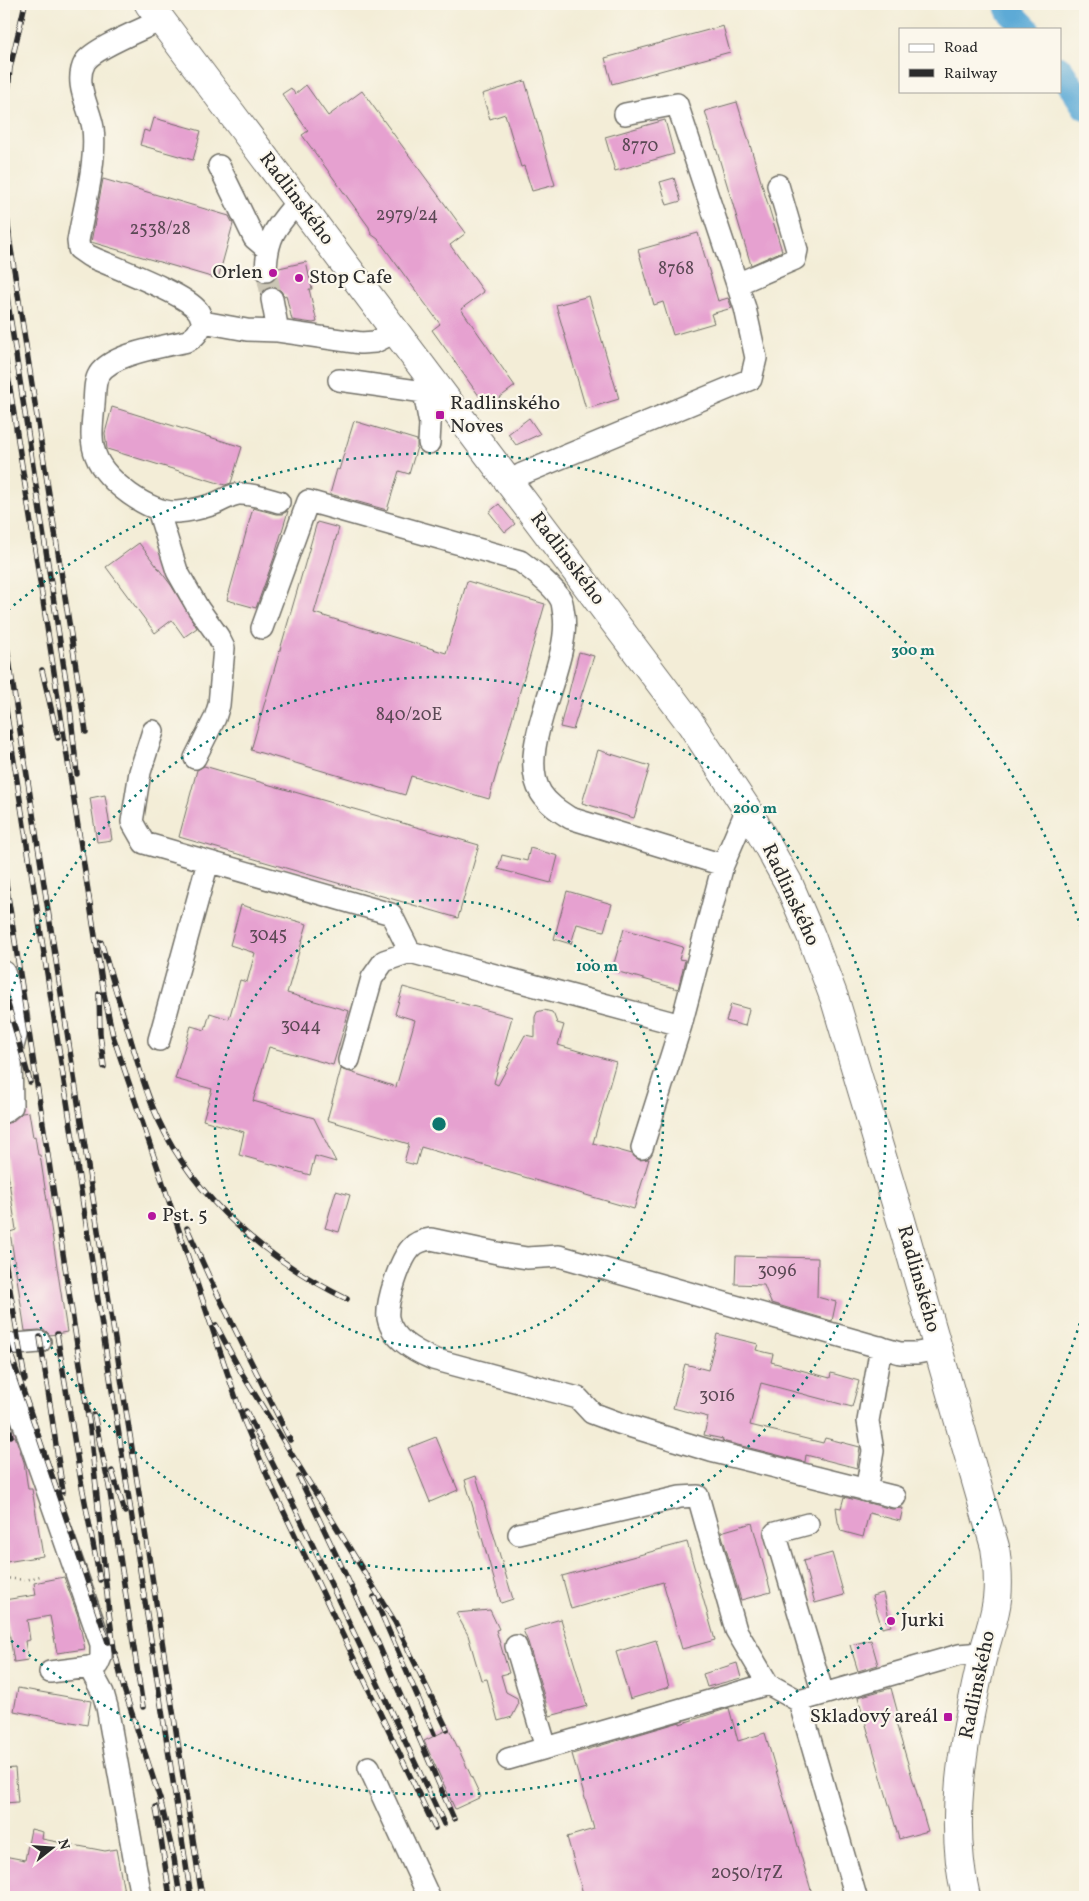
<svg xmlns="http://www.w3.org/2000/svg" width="1089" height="1901" font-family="Vollkorn,serif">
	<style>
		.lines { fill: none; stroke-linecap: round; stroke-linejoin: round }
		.river { stroke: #5daad6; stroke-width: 26 }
		.building { fill: #e6a1d0 }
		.minor-tunnel { stroke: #cbc6b5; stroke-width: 21; stroke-dasharray: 21 11; stroke-linecap: butt }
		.minor-casing { stroke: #716f67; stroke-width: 24 }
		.major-casing { stroke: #716f67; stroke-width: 30 }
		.path { stroke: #716f67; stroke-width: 2.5; stroke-dasharray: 1 4; stroke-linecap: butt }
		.minor { stroke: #fff; stroke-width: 21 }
		.major { stroke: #fff; stroke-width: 28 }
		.rail-casing { stroke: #2b2b2b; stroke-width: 5.5 }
		.rail { stroke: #fbf7ec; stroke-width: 4; stroke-dasharray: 11; stroke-linecap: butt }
		.ring { fill: none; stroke: #0f766e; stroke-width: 2.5; stroke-dasharray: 2.5 5 }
		.poi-dot { fill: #b5179e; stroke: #fbf7ec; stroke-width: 2 }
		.labels { text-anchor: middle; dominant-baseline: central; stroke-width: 4.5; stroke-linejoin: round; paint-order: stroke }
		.number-label { font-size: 18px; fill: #5a4854 }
		.street-label { font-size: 20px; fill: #2b2b2b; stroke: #fbf7ec }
		.poi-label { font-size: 20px; fill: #2b2b2b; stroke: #fbf7ec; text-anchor: start }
		.centre { fill: #0f766e; stroke: #fbf7ec; stroke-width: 2.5 }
		.ring-label { font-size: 15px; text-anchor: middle; font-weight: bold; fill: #0f766e; stroke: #fbf7ec; stroke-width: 4.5; stroke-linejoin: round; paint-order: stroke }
	</style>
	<rect width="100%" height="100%" fill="#fbf7ec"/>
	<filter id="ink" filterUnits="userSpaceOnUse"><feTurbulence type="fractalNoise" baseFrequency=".02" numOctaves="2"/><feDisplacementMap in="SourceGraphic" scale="10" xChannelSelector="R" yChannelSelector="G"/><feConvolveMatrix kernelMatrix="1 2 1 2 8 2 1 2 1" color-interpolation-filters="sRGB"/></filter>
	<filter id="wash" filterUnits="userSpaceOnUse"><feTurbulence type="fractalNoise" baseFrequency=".0096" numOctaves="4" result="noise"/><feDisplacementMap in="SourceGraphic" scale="20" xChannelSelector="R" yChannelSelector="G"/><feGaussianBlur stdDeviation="1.12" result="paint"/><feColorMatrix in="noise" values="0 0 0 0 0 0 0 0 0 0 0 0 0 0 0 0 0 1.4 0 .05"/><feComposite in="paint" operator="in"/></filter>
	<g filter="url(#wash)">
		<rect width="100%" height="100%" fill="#f3edd7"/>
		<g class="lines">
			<!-- river -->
			<path class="river" d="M1006,4L1009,11L1027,29
				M1060,69L1085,107"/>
		</g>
		<g id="blocks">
			<!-- building -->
			<path class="building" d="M723,26L730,52L612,84L605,58Z
				M525,81L555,185L532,191L524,166L521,167L505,114L490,119L482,94Z
				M306,85L328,116L362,91L466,233L450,245L484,292L461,309L515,386L487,407L432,330L440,324L378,239L371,234L369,227L302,135L308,131L282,94L291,88L295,94Z
				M737,102L782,251L751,265L705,111Z
				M154,118L201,131L193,160L140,145L144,130L150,132Z
				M665,120L674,154L615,171L605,137Z
				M674,178L681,201L667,205L660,182Z
				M103,179L229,216L233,224L218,279L91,242Z
				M698,233L718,301L728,298L732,308L711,314L714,323L673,335L663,302L654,305L638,250Z
				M306,262L312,289H309L317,322L313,323L292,320L286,295L284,296L281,291L276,287H269L264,290L262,282H272L277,277L279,268Z
				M589,296L619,399L586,409L556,305Z
				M112,407L242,447L231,483L225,485L107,449L105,433Z
				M529,418L540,434L516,445L508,434Z
				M354,421L417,440V447L409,474L399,471L387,510L330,494L337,469L339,470Z
				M499,504L515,524L505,532L489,512Z
				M253,508L276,514H282L288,511L274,558L256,608L227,600Z
				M317,522L339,528L314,613L446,653L467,581L545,604L489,799L411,776L405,795L251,750Z
				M139,543L171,585L197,628L184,637L172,620L155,633L106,567Z
				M579,652L594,656L580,699L582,701L573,730L560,727Z
				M598,750L650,766L634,818L582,803Z
				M204,766L479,845L458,918L179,837L197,770Z
				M105,795L112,840L97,842L90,798Z
				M530,848L558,856L551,883L498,869L502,855L527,861Z
				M567,891L612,904L604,931L577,924L571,944L554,939Z
				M241,905L307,924L287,993L349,1011L333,1065L269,1047L253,1101L314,1118L336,1162L315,1156L310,1175L239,1155L244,1132L203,1120L212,1089L175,1079L191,1026L205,1030L210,1013L229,1019L240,980L247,982L255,953L230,945Z
				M624,929L683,947L679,959L685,960L678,989L612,970Z
				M403,987L512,1017L494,1083L498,1085L525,1035L535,1037V1017L537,1012L544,1010L552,1012L554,1015L557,1023L564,1025L558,1045L616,1062L593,1143L632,1154L639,1160L649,1159L634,1209L421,1147L416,1165L404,1162L409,1144L327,1120L341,1069L396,1087L415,1020L395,1014Z
				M731,1004L749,1009L745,1026L726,1021Z
				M29,1112L33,1137L35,1136L38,1155H40L67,1332L50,1335L46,1331L39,1330L25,1331L10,1232L16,1230L4,1146V1124L12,1122L22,1113Z
				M336,1191L350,1195L339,1232L325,1228Z
				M736,1256L818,1258L817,1297L836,1302L832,1321L771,1303L764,1285L735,1284Z
				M717,1334L758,1344L756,1350L773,1354L771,1362L830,1378L831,1373L859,1381L852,1407L761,1383L750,1425L823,1443L825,1438L860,1447L857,1468L806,1455L805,1462L722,1441L723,1439L704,1435L708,1417L673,1408L685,1364L708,1370Z
				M15,1436L24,1462L28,1489H32L43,1556L6,1562L4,1544V1438Z
				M436,1437L458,1490L430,1502L408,1448Z
				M476,1476L513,1599L501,1603L465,1480Z
				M844,1497L892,1509L903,1508L900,1521L869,1513L863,1537L841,1531L838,1522L836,1507L841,1508Z
				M752,1523L771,1592L741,1600L721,1532Z
				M687,1542L715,1640L682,1649L663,1582L571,1609L562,1576Z
				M832,1553L844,1595L815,1603L803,1561Z
				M64,1577L78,1616L85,1649L57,1653L50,1616L27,1620L30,1640L25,1641L28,1660L14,1662L4,1600L36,1595L34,1583Z
				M883,1593L891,1626L882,1628L872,1596Z
				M490,1610L499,1629L496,1630L509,1673L501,1675L506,1692L517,1698L518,1705L512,1717L498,1721L487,1679L481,1680L468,1635L456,1613Z
				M561,1619L587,1706L550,1716L528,1642L523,1630Z
				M656,1640L669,1687L630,1699L616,1652Z
				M871,1640L878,1665L858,1671L850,1645Z
				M737,1663L741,1678L707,1687L703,1674Z
				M18,1688L91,1701L87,1725L14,1711Z
				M891,1688L898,1714L894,1716L928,1831L899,1839L858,1697Z
				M729,1708L738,1741L765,1733L813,1897H584L567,1837L594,1829L572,1754L680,1722V1724Z
				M449,1729L481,1797L455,1809L424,1741Z
				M15,1768L18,1802L4,1803V1769Z
				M31,1829L43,1832L42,1839L105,1851L116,1849L125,1897H4V1856L25,1860Z"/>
		</g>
	</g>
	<g filter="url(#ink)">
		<use href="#blocks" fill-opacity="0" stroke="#716f67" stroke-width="1"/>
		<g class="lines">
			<!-- minor-tunnel -->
			<path class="minor-tunnel" d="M266,271L272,299"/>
			<defs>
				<path id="minor" d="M161,20C144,29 94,48 85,62C73,83 90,108 93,128C97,162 84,207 78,241L79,249L89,256C111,266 187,294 198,311C200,313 201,318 203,322L247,330L278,331L361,343L375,342L395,332
					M219,166L254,238L267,249
					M266,271C267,236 276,227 298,201
					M737,284L795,259L797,250L778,185
					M272,299L278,331
					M203,322C199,331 196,337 187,341C163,347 113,353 99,374C94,382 95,394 94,404C93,420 89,440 96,456C105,481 150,514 177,512C190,511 202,508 214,504C222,501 230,495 238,494C252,493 267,499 279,502
					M339,380L424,392L435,385
					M424,392L430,424L429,443
					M509,482L522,474L751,379L756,358L745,308L677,104L625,114
					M158,510L177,571L198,608L218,636L224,648L219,705L215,718L195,758
					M262,628L308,501L520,561C532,570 555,587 561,600C563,604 563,611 564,615C571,666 514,749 541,793C548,804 559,811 570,818L723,865L747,809
					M153,731L140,772L132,822L144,843L391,914L410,952L681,1025L723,865
					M4,972L18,1015L19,1024L11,1054L12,1106L4,1112
					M159,1040L208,862
					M349,1060L372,978L384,961L410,952
					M642,1148L681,1025
					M4,1345L40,1342
					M4,1367L101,1644V1657L98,1664L89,1667L50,1672
					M866,1491L873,1451L868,1421L881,1347
					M895,1497L711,1451L619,1423L592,1413L578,1398L433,1359C415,1351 392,1339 388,1318C386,1302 400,1260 411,1248C416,1242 423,1240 431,1239L502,1254L527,1258L559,1256L900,1353H917L939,1349
					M808,1524L775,1533L823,1694
					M519,1534L680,1497L698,1496L736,1630L768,1684L799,1701
					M516,1646L546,1748
					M89,1667L103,1693L107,1707L141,1897
					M508,1759L768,1684
					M369,1767L429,1897
					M856,1897L799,1701L959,1655L983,1653"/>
				<path id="major" d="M149,4L691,724L747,809L788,882L811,936L835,1000L901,1220L995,1547C998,1568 1000,1590 995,1611C991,1630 984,1648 980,1667C963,1743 948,1820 966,1897"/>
			</defs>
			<!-- minor casing -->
			<use href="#minor" class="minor-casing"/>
			<!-- major casing -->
			<use href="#major" class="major-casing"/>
			<!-- path -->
			<path class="path" d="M4,1578L26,1580L40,1576"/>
			<!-- minor -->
			<use href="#minor" class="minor"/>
			<!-- major -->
			<use href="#major" class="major"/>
			<defs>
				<path id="rail" d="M4,139L10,68L25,4
					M4,191L10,243L86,732
					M4,277L70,707L77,774
					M4,350L104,994L113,1036L243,1419L272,1487L435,1828
					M4,628L202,1897
					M42,670L58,738
					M4,697L191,1897
					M4,870L90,1429L109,1613L114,1649L124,1689L160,1799L174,1858L180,1897
					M101,942C111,975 121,1008 131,1040C139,1067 146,1094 158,1119C196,1201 268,1260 347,1299
					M4,990L30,1082
					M99,994L100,1033L104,1067
					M187,1228L211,1281L290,1440
					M4,1254L25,1380
					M216,1325L241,1372L395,1622L447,1729
					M4,1334L108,1642
					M57,1334L81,1481L100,1580
					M40,1337L63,1492
					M4,1397L11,1436
					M246,1411L296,1510L444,1824
					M94,1415L109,1486L143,1707
					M112,1471L125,1512
					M299,1477L378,1643L454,1819
					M374,1597L434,1734
					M156,1807L170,1897"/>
			</defs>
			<!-- rail casing -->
			<use href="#rail" class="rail-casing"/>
			<!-- rail -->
			<use href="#rail" class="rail"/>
		</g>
	</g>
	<!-- distance rings -->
	<g class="ring">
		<circle cx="439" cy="1124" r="224"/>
		<path d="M4 1020A447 447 0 1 1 4 1228"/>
		<path d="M1084 1309A671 671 0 0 1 8 1638M8 610A671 671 0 0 1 1084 939"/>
	</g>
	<!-- markers -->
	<g class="poi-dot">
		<circle cx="273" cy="273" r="5"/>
		<circle cx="299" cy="278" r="5"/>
		<rect x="435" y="410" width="10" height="10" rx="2.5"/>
		<circle cx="152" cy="1216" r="5"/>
		<circle cx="891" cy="1621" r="5"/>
		<rect x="943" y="1712" width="10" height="10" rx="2.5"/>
	</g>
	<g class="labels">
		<!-- number labels -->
		<g class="number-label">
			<text x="640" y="146">8770</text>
			<text x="407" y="215">2979/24</text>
			<text x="160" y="229">2538/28</text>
			<text x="676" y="269">8768</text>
			<text x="409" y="715">840/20E</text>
			<text x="268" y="935">3045</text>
			<text x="301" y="1026">3044</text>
			<text x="777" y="1271">3096</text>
			<text x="717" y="1396">3016</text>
			<text x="747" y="1873">2050/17Z</text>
		</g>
		<!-- street labels -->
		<g class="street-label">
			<text transform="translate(296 199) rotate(53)">Radlinského</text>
			<text transform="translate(567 559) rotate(53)">Radlinského</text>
			<text transform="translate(790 895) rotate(65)">Radlinského</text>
			<text transform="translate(918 1279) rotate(74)">Radlinského</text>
			<text transform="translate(978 1685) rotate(-78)">Radlinského</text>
		</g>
		<!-- poi labels -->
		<g class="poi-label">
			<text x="263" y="273" text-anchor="end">Orlen</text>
			<text x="309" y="278">Stop Cafe</text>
			<text x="450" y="404">Radlinského<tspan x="450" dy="23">Noves</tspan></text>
			<text x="162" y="1216">Pst. 5</text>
			<text x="901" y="1621">Jurki</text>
			<text x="938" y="1717" text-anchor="end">Skladový areál</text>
		</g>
	</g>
	<circle cx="439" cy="1124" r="8" class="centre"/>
	<g class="ring-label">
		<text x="913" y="655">300 m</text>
		<text x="755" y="813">200 m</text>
		<text x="597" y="971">100 m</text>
	</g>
	<!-- margin -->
	<rect width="1089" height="1901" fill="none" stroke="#fbf7ec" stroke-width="20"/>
	<!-- legend -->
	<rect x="899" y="28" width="162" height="65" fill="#fbf7ec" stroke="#a8a59f"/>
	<rect x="909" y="44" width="25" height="8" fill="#ffffff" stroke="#a8a59f"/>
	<text x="944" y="52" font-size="15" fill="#2b2b2b">Road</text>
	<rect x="909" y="69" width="25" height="8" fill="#2b2b2b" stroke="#a8a59f"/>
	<text x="944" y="78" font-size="15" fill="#2b2b2b">Railway</text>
	<!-- north arrow -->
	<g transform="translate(52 1848) rotate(73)" stroke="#fbf7ec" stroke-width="4" paint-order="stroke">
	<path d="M0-4L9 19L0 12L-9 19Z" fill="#2b2b2b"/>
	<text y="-8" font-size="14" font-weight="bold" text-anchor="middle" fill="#2b2b2b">N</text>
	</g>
</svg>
